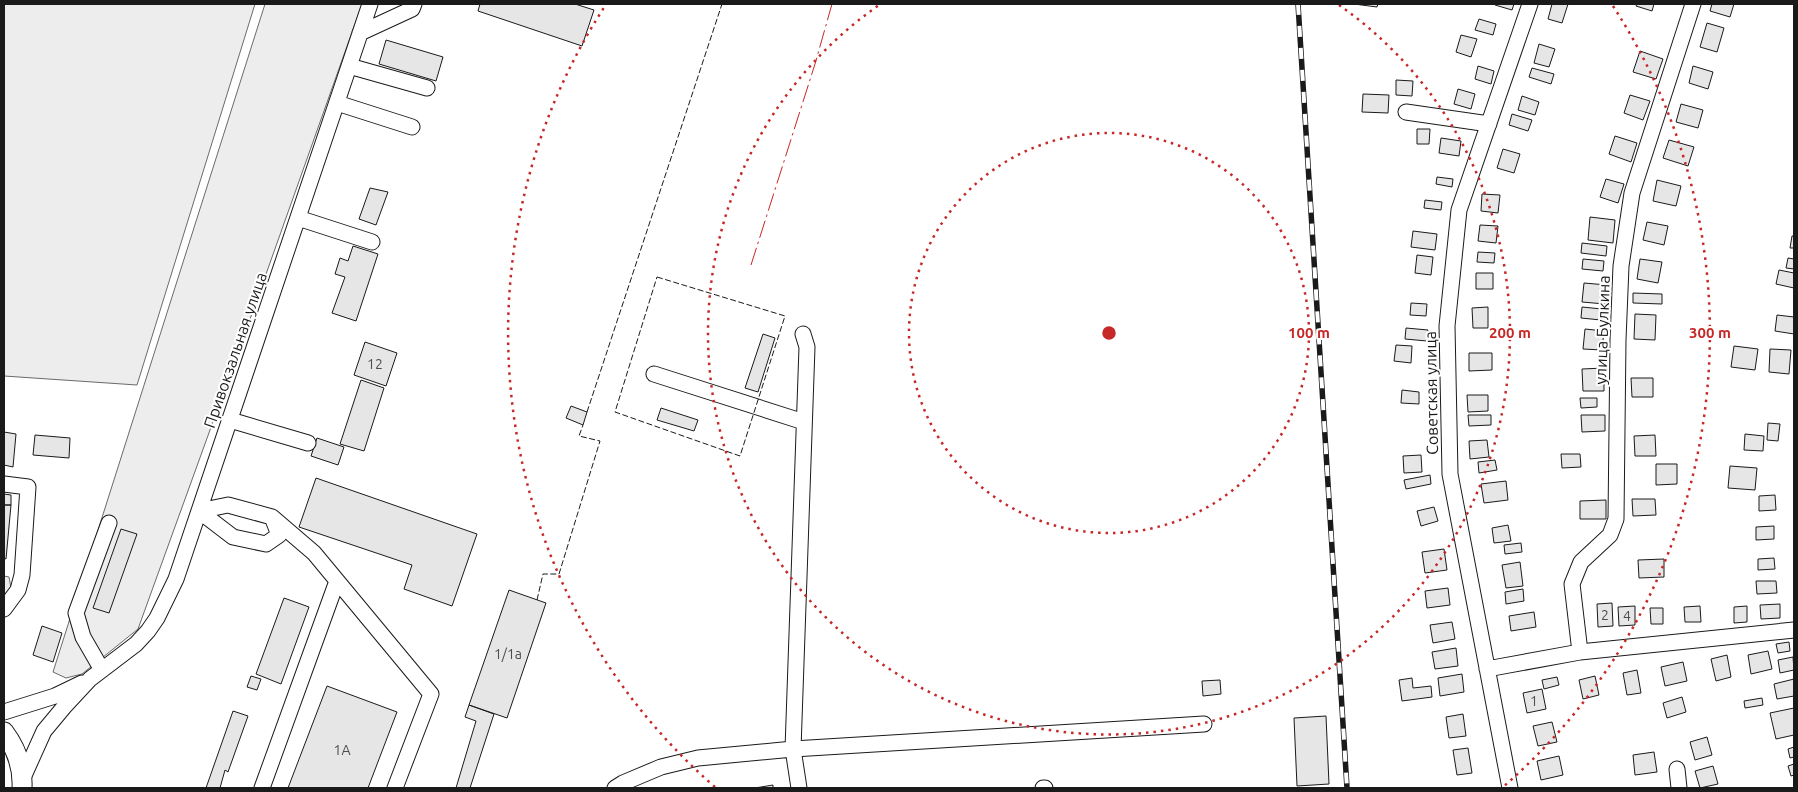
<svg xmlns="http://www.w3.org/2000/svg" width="1798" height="792" font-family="Ubuntu,sans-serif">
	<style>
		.built { fill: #ededed; stroke: #6a6a6a }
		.building { fill: #e6e6e6; stroke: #1a1a1a }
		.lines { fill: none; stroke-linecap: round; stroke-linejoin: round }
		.minor-casing { stroke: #1a1a1a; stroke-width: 17 }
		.major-casing { stroke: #1a1a1a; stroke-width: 21 }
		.minor { stroke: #fff; stroke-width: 15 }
		.major { stroke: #fff; stroke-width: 19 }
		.rail-casing { stroke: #1a1a1a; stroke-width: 5.5 }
		.rail { stroke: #fff; stroke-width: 4; stroke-dasharray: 11; stroke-linecap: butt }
		.fence { stroke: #1a1a1a; stroke-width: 1; stroke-dasharray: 6 2.5; stroke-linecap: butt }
		.power { stroke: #c62828; stroke-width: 1; stroke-dasharray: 18 4 2.5 4; stroke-linecap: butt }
		.ring { fill: none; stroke: #c62828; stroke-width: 2.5; stroke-dasharray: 2.5 5 }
		.labels { text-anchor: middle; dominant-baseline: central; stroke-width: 4; stroke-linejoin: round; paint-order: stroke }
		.number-label { font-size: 14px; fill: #4d4d4d }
		.street-label { font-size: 16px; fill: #1a1a1a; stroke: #fff }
		.centre { fill: #c62828; stroke: #fff; stroke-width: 2.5 }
		.ring-label { font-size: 15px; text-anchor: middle; font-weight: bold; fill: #c62828; stroke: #fff; stroke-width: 4; stroke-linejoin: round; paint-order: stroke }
	</style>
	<rect width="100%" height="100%" fill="#fff"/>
	<!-- built -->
	<path class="built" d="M4,4H255L137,385L4,376Z
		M265,4H362L244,336L138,629L82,674L66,678L53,672Z
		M4,576L9,577L11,588L4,600Z"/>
	<!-- building -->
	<path class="building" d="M480,4H575L594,10L582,46L478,11Z
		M1354,4H1378L1377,7Z
		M1495,4H1514L1512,10L1495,5Z
		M1552,4H1568L1562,23L1548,19Z
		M1637,4H1654L1652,11L1636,6Z
		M1712,4H1734L1730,17L1710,11Z
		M1479,19L1496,24L1493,35L1475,30Z
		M1707,23L1724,28L1717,52L1700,47Z
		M1461,35L1477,39L1471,57L1456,52Z
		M386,40L443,57L436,81L379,64Z
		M1539,44L1555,49L1549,67L1534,63Z
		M1640,51L1663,59L1656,79L1633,72Z
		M1478,66L1494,71L1491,84L1475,79Z
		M1693,66L1713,72L1708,89L1689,83Z
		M1532,68L1554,74L1551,84L1529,77Z
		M1396,80L1413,81L1412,96L1396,95Z
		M1458,89L1475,94L1471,109L1454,104Z
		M1363,94L1389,95L1388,113L1362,112Z
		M1630,95L1650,101L1643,120L1624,113Z
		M1522,96L1539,102L1535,115L1518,110Z
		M1681,104L1703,110L1698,128L1676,122Z
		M1512,114L1532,120L1528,131L1509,125Z
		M1417,129H1430L1429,144H1417Z
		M1615,136L1637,143L1631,162L1609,154Z
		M1441,138L1461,141L1459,156L1439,153Z
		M1669,140L1694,147L1688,166L1663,158Z
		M1503,149L1520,154L1514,173L1497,168Z
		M1437,177L1453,179L1452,187L1436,184Z
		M1606,179L1624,184L1618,203L1600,197Z
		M1657,180L1681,186L1676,206L1653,201Z
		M370,188L388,192L376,225L359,219Z
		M1482,194L1500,195L1498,213L1481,211Z
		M1425,200L1442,202L1441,210L1424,208Z
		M1590,217L1615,220L1613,243L1588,240Z
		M1647,222L1668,226L1664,245L1643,240Z
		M1480,225L1498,226L1496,243L1478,241Z
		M1413,231L1437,234L1435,250L1411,247Z
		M1792,236H1794V248H1790Z
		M1582,243L1607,246L1606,256L1581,253Z
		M353,246L378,254L356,321L332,313L345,277L335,274L340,258L348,261Z
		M1478,252L1495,253L1494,263L1477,262Z
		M1417,255L1433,257L1431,275L1415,273Z
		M1788,258L1794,259V269L1786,268Z
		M1583,259L1604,261L1603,271L1582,269Z
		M1640,259L1662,262L1658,283L1637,279Z
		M1779,270L1794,273V288L1776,284Z
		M1476,273H1493V289H1476Z
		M1584,283L1607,285L1605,304L1582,302Z
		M1633,293L1662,294V304L1633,303Z
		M1411,303L1427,304L1426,316L1410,315Z
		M1488,307V328H1473L1472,308Z
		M1582,307L1602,309L1601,320L1581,318Z
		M1635,314L1656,315L1655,340L1634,339Z
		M1777,315L1794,317V334L1775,331Z
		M1406,328L1428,330L1427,341L1405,339Z
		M1585,329L1604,331L1602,350L1583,349Z
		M763,334L775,338L758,392L745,388Z
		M365,342L397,353L386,386L354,375Z
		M1396,345L1412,346L1411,363L1394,361Z
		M1734,346L1758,349L1755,370L1731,367Z
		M1770,349L1791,350L1789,374L1769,372Z
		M1469,353H1492V370L1469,371Z
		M1604,368V391H1583L1582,369Z
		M1631,378H1653V397H1632Z
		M361,380L384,388L364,451L340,444Z
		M1402,390L1419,392V404L1401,403Z
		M1467,395H1488V411L1468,412Z
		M1580,398H1597V407L1581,408Z
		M571,406L587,412L583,425L566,418Z
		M661,408L698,420L694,431L657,420Z
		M1468,415H1491V425L1469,426Z
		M1581,415H1605V431L1582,432Z
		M1768,423L1780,424L1778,441L1767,440Z
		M4,432L16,434L13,467L4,465Z
		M1745,434L1764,436L1763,451L1744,450Z
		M35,435L70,438L69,458L33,455Z
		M1655,435L1656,456H1635L1634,436Z
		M317,438L344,447L338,465L311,456Z
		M1487,440L1489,457L1470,459L1469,441Z
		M1561,454H1580L1581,467L1562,468Z
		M1421,455L1422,472L1404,473L1403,456Z
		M1495,460L1497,470L1479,473L1478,462Z
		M1656,464H1677V484L1656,485Z
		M1730,466L1757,468L1755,490L1728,488Z
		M1430,475L1431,484L1406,489L1404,480Z
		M316,478L477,534L452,606L404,589L412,565L299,527Z
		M1506,481L1508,500L1484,503L1481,484Z
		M4,494L11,495V505H4Z
		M1775,495L1776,510L1759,511V496Z
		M1632,499H1655L1656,515L1633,516Z
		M1606,500V519H1580V501Z
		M4,505H11L6,559L4,558Z
		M1434,507L1438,521L1421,526L1417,511Z
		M1508,525L1511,541L1494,543L1492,528Z
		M1774,526V539L1756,540V527Z
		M121,529L137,534L109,613L93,608Z
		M1521,543L1522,552L1505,554L1504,545Z
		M1444,549L1447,570L1425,573L1422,552Z
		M1774,558L1775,569L1758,570V559Z
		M1664,559V577L1639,578L1638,560Z
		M1520,562L1523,586L1506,588L1502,565Z
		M1756,581H1776L1777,593L1757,594Z
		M1448,588L1450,605L1427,608L1425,591Z
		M1523,589L1524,601L1506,604L1505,592Z
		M509,590L546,603L507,718L469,705Z
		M284,598L309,607L281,684L256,674Z
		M1612,603L1613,626L1598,627L1597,604Z
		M1780,604V618L1761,619L1760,605Z
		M1635,606V625L1619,626L1618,607Z
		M1700,606L1701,622H1685L1684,607Z
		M1747,606V622L1734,623V607Z
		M1650,608H1663V624H1651Z
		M1534,612L1536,627L1511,631L1509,616Z
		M1452,622L1455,639L1433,643L1430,625Z
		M42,626L62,633L53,662L33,655Z
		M1789,642L1790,651L1778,653L1776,644Z
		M1456,648L1458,666L1435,669L1432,652Z
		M1768,651L1772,669L1751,674L1748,655Z
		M1727,655L1731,677L1716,681L1711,659Z
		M1793,657L1794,670L1780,673L1778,660Z
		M1683,662L1687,681L1665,686L1661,667Z
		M1637,670L1641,693L1627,695L1623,673Z
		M1462,674L1464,692L1440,696L1438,678Z
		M251,676L261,679L257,690L247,687Z
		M1595,676L1599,695L1583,699L1579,680Z
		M1557,677L1559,685L1544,689L1542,680Z
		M1412,678L1413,688L1431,686L1432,697L1402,701L1399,680Z
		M1794,679V696L1777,699L1774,684Z
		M1220,680L1221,694L1203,696L1202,681Z
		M327,686L397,712L368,788H288Z
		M1542,689L1546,709L1527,713L1523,693Z
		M1682,697L1686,712L1667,718L1663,703Z
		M1762,698L1763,705L1745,708L1744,701Z
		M469,705L494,714L470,788H456L476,721L465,717Z
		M1794,708V735L1776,739L1770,713Z
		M233,711L248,716L228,772L225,770L220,788H206Z
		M1463,714L1466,736L1449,738L1446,717Z
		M1326,716L1329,784L1297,786L1294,718Z
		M1552,722L1557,742L1538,746L1533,726Z
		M1707,737L1712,755L1695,760L1690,742Z
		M1794,747V757L1790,758L1788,749Z
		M1468,748L1472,773L1457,775L1453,750Z
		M1654,752L1657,772L1635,775L1633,755Z
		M1559,756L1563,775L1541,780L1537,761Z
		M1794,764V775L1791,776L1788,766Z
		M1713,766L1718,784L1700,788L1695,771Z
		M773,785V788H755Z"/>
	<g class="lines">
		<defs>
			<path id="minor" d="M360,33L412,9L414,4
				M349,66L427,88
				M337,103L412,127
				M1406,112L1489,124
				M298,218L372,242
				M654,374L804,422
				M230,420L308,443
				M4,484L28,487L22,575L18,590L4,609
				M272,517L279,535L266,544L233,537L199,511L228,505L272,517L314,553L431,694L395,788
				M1580,652L1572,584L1581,562L1610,535L1616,519L1618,340L1621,266L1632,193L1693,4
				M1487,669L1580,652L1794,630
				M102,670L83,637L76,613L109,523
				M4,712L55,696L82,683
				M1677,769L1679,788
				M22,780L44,731L64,707L90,679L136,644L148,631L157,618L176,579L370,4
				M262,788L337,581
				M615,788L623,783L661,767L698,758L793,749L1204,724
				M799,788L793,749L807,347L803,334
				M1043,788H1045
				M1510,788L1450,474L1447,326L1459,210L1530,4"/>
			<path id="major" d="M4,732C16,748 23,768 22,788"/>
		</defs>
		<!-- minor casing -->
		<use href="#minor" class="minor-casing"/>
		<!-- major casing -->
		<use href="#major" class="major-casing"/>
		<!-- minor -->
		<use href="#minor" class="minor"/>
		<!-- major -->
		<use href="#major" class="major"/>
		<defs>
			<path id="rail" d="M1298,4L1347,788"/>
		</defs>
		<!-- rail casing -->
		<use href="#rail" class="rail-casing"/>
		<!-- rail -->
		<use href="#rail" class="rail"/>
		<!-- fence -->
		<path class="fence" d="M657,277L785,316L740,456L615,412Z
			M587,412L722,4
			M537,600L543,574H559L600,441L579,436L583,425"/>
		<!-- power -->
		<path class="power" d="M751,265L815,64L832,4"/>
	</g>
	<!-- distance rings -->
	<g class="ring">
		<circle cx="1109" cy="333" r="200"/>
		<path d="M1339 5A401 401 0 1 1 879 5"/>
		<path d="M715 787A601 601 0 0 1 605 6M1613 6A601 601 0 0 1 1503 787"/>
	</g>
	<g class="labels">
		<!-- number labels -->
		<g class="number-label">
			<text x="375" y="364">12</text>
			<text x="1605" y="615">2</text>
			<text x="1627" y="616">4</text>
			<text x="508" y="654">1/1а</text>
			<text x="1534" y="701">1</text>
			<text x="342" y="750">1А</text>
		</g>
		<!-- street labels -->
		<g class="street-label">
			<text transform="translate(1602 330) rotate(-88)">улица Булкина</text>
			<text transform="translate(235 350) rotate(-71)">Привокзальная улица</text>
			<text transform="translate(1431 393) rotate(-91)">Советская улица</text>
		</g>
	</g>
	<circle cx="1109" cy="333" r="8" class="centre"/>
	<g class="ring-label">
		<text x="1309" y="338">100 m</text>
		<text x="1510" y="338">200 m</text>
		<text x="1710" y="338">300 m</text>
	</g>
	<!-- border -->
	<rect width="1798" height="792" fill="none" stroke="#1a1a1a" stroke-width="10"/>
</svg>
